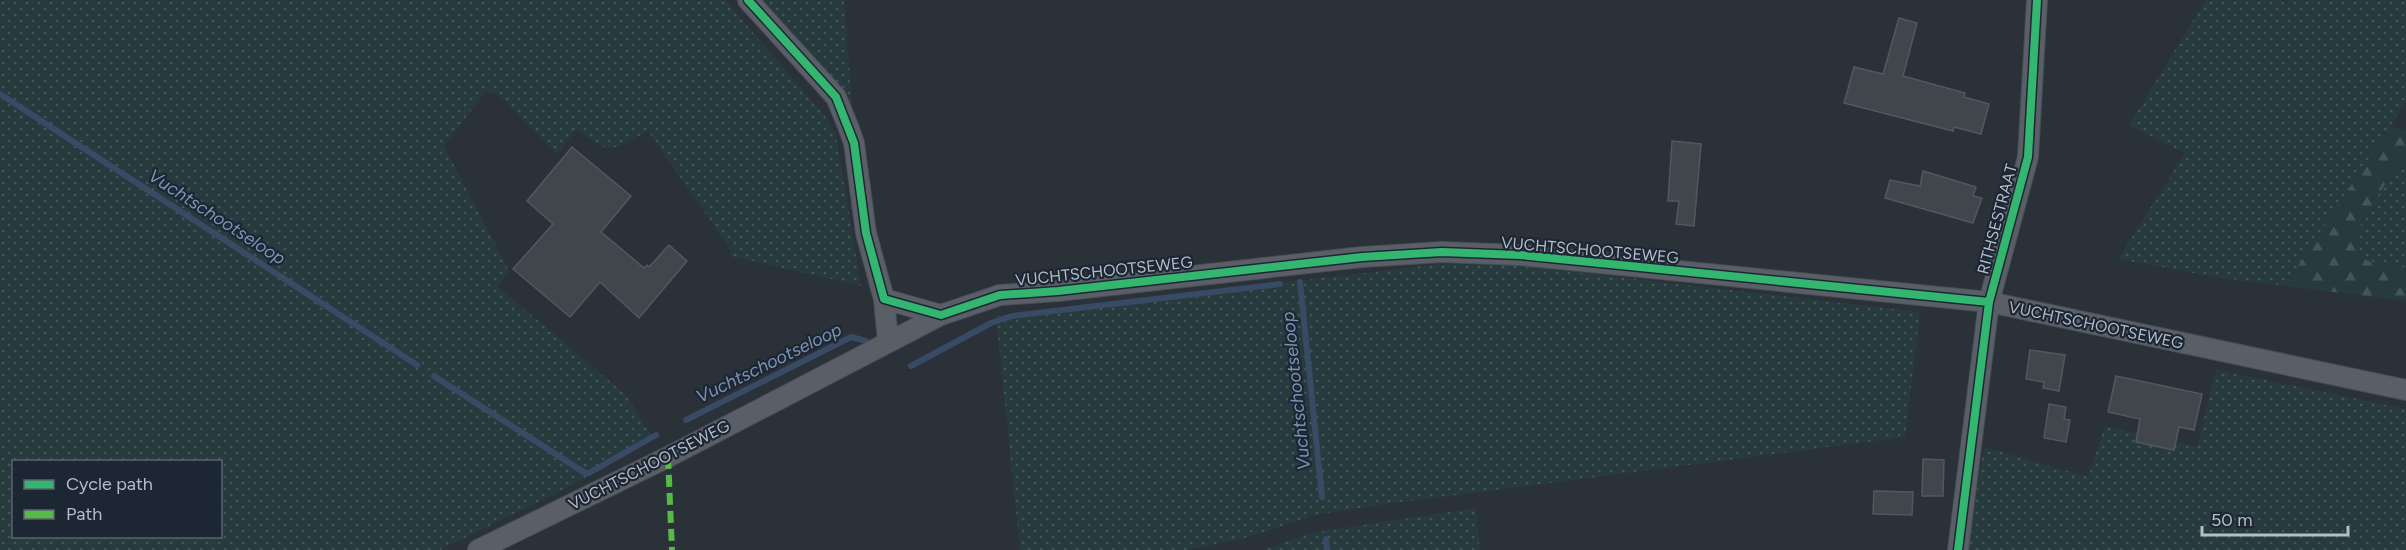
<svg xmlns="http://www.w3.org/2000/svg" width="2406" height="550" font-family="Figtree,sans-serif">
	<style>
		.grass { fill: url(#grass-dots); fill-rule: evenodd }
		.forest { fill: url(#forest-firs) }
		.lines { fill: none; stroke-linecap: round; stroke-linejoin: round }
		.stream { stroke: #384a64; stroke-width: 6 }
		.building { fill: #41464d; stroke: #525861; stroke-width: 1.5 }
		.minor-casing { stroke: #484d54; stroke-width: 22 }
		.minor { stroke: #5a5f67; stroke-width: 20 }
		.quiet { stroke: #58b947; stroke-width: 6; stroke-dasharray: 12 6; stroke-linecap: butt }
		.cycleway-casing { stroke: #1d2734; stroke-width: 11 }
		.cycleway { stroke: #33b770; stroke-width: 8 }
		.labels { text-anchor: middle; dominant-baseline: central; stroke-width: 4.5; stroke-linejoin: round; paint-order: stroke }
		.street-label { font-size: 16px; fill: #b4bdca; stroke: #1d2734 }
		.water-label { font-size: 18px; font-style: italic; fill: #7b93b2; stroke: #1d2734 }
	</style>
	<defs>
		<pattern id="grass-dots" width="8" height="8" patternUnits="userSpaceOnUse" patternTransform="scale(1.5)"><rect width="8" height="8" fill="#273b3f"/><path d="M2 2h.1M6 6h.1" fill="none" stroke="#445559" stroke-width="1.8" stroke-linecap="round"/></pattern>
		<pattern id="forest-firs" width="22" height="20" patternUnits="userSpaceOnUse" patternTransform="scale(1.5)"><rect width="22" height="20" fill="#273b3f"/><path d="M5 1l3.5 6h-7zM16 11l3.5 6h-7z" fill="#445559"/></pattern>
	</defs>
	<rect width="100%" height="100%" fill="#2a3139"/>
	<!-- grass -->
	<path class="grass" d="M0,0H725L828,120L836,136L861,286L730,256L731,250L648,131C634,137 614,155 600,145C591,139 585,133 576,130L557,154L500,96L486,91L444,146L509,271L498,287L625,394L653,438L569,487L440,550H0ZM14,462H220V536H14Z
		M753,0H844L852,105Z
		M2206,0H2280L2286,4L2289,0H2406V102L2285,286L2215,277L2118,259L2185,153L2129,125Z
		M2406,163V268L2368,261L2356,251L2357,231L2395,166Z
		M1441,264L1514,265L1920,312L1905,437L1379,505L1320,514L1241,539L1186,550H1020L996,316Z
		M2216,370L2406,409V550H1966L1984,447L2088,477L2105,426L2197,447Z
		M1476,508L1480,550H1264L1310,533Z"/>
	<!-- forest -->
	<path class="forest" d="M2390,126L2406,130V163L2395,167L2357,231L2356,250L2368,261L2406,268V301L2285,286Z"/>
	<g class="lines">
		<!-- stream -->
		<path class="stream" d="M0,94L417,365
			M1300,282L1322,497
			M911,366L991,323L1012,316L1280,284
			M434,376L585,473H589L656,435
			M686,420L851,337L866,341
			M1326,539L1327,550"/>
	</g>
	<!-- building -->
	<path class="building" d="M1899,18L1917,23L1903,76L1965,93L1964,97L1989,104L1981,134L1954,127L1953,131L1844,103L1854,67L1883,74Z
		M1672,141L1701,144L1694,226L1676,224L1679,201H1668Z
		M572,147L631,196L601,232L644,268L647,265L649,267L669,245L687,261L639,318L600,282L570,317L513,269L553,224L527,201Z
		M1923,171L1976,187L1973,196L1982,198L1973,223L1885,198L1890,180L1920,186Z
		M2030,350L2065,355L2059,391L2043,388L2044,382L2026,379Z
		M2116,376L2202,394L2194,430L2179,427L2174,450L2136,442L2140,419L2108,412Z
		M2049,404L2066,407L2064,419L2070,420L2066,442L2044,438Z
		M1923,459L1944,460L1943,496H1922Z
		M1874,491L1913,492L1912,515L1873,514Z"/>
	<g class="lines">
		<defs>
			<path id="minor" d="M748,0L836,97L848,126L854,143L866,233L884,299L888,341
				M884,299L941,315
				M478,550L668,457L941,315L1000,295L1058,291L1362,257L1442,252L1520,255L1989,302L2406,390
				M1958,550L1989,302L2028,157L2037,0"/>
		</defs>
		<!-- minor casing -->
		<use href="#minor" class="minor-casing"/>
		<!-- minor -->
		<use href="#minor" class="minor"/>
		<!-- quiet -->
		<path class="quiet" d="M668,457L672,550"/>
		<defs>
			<path id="cycleway" d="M748,0L836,97L854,143L866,233L884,299L941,315L1000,295L1058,291L1362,257L1442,252L1520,255L1989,302
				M1958,550L1989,302L2028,157L2037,0"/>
		</defs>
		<!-- cycleway casing -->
		<use href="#cycleway" class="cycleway-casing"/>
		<!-- cycleway -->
		<use href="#cycleway" class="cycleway"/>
	</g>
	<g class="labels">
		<!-- street labels -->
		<g class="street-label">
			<text transform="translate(1997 219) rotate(-75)">RITHSESTRAAT</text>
			<text transform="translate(1590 250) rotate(5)">VUCHTSCHOOTSEWEG</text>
			<text transform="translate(1104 271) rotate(-6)">VUCHTSCHOOTSEWEG</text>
			<text transform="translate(2096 325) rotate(12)">VUCHTSCHOOTSEWEG</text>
			<text transform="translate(649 465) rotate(-27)">VUCHTSCHOOTSEWEG</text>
		</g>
		<!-- water labels -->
		<g class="water-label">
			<text transform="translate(217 217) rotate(33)">Vuchtschootseloop</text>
			<text transform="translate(769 363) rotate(-26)">Vuchtschootseloop</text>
			<text transform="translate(1296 391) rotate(-96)">Vuchtschootseloop</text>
		</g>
	</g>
	<!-- legend -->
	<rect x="12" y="460" width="210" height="78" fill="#1d2734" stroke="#596370" stroke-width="1.5"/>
	<rect x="24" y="480" width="30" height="9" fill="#33b770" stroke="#596370" stroke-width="1.5"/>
	<text x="66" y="490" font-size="18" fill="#b4bdca">Cycle path</text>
	<rect x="24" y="510" width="30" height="9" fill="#58b947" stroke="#596370" stroke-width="1.5"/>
	<text x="66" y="520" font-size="18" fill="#b4bdca">Path</text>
	<!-- scale -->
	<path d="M2202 526v9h146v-9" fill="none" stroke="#b4bdca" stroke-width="3"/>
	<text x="2211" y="526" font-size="18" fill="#b4bdca" stroke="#1d2734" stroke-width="4.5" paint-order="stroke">50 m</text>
</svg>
